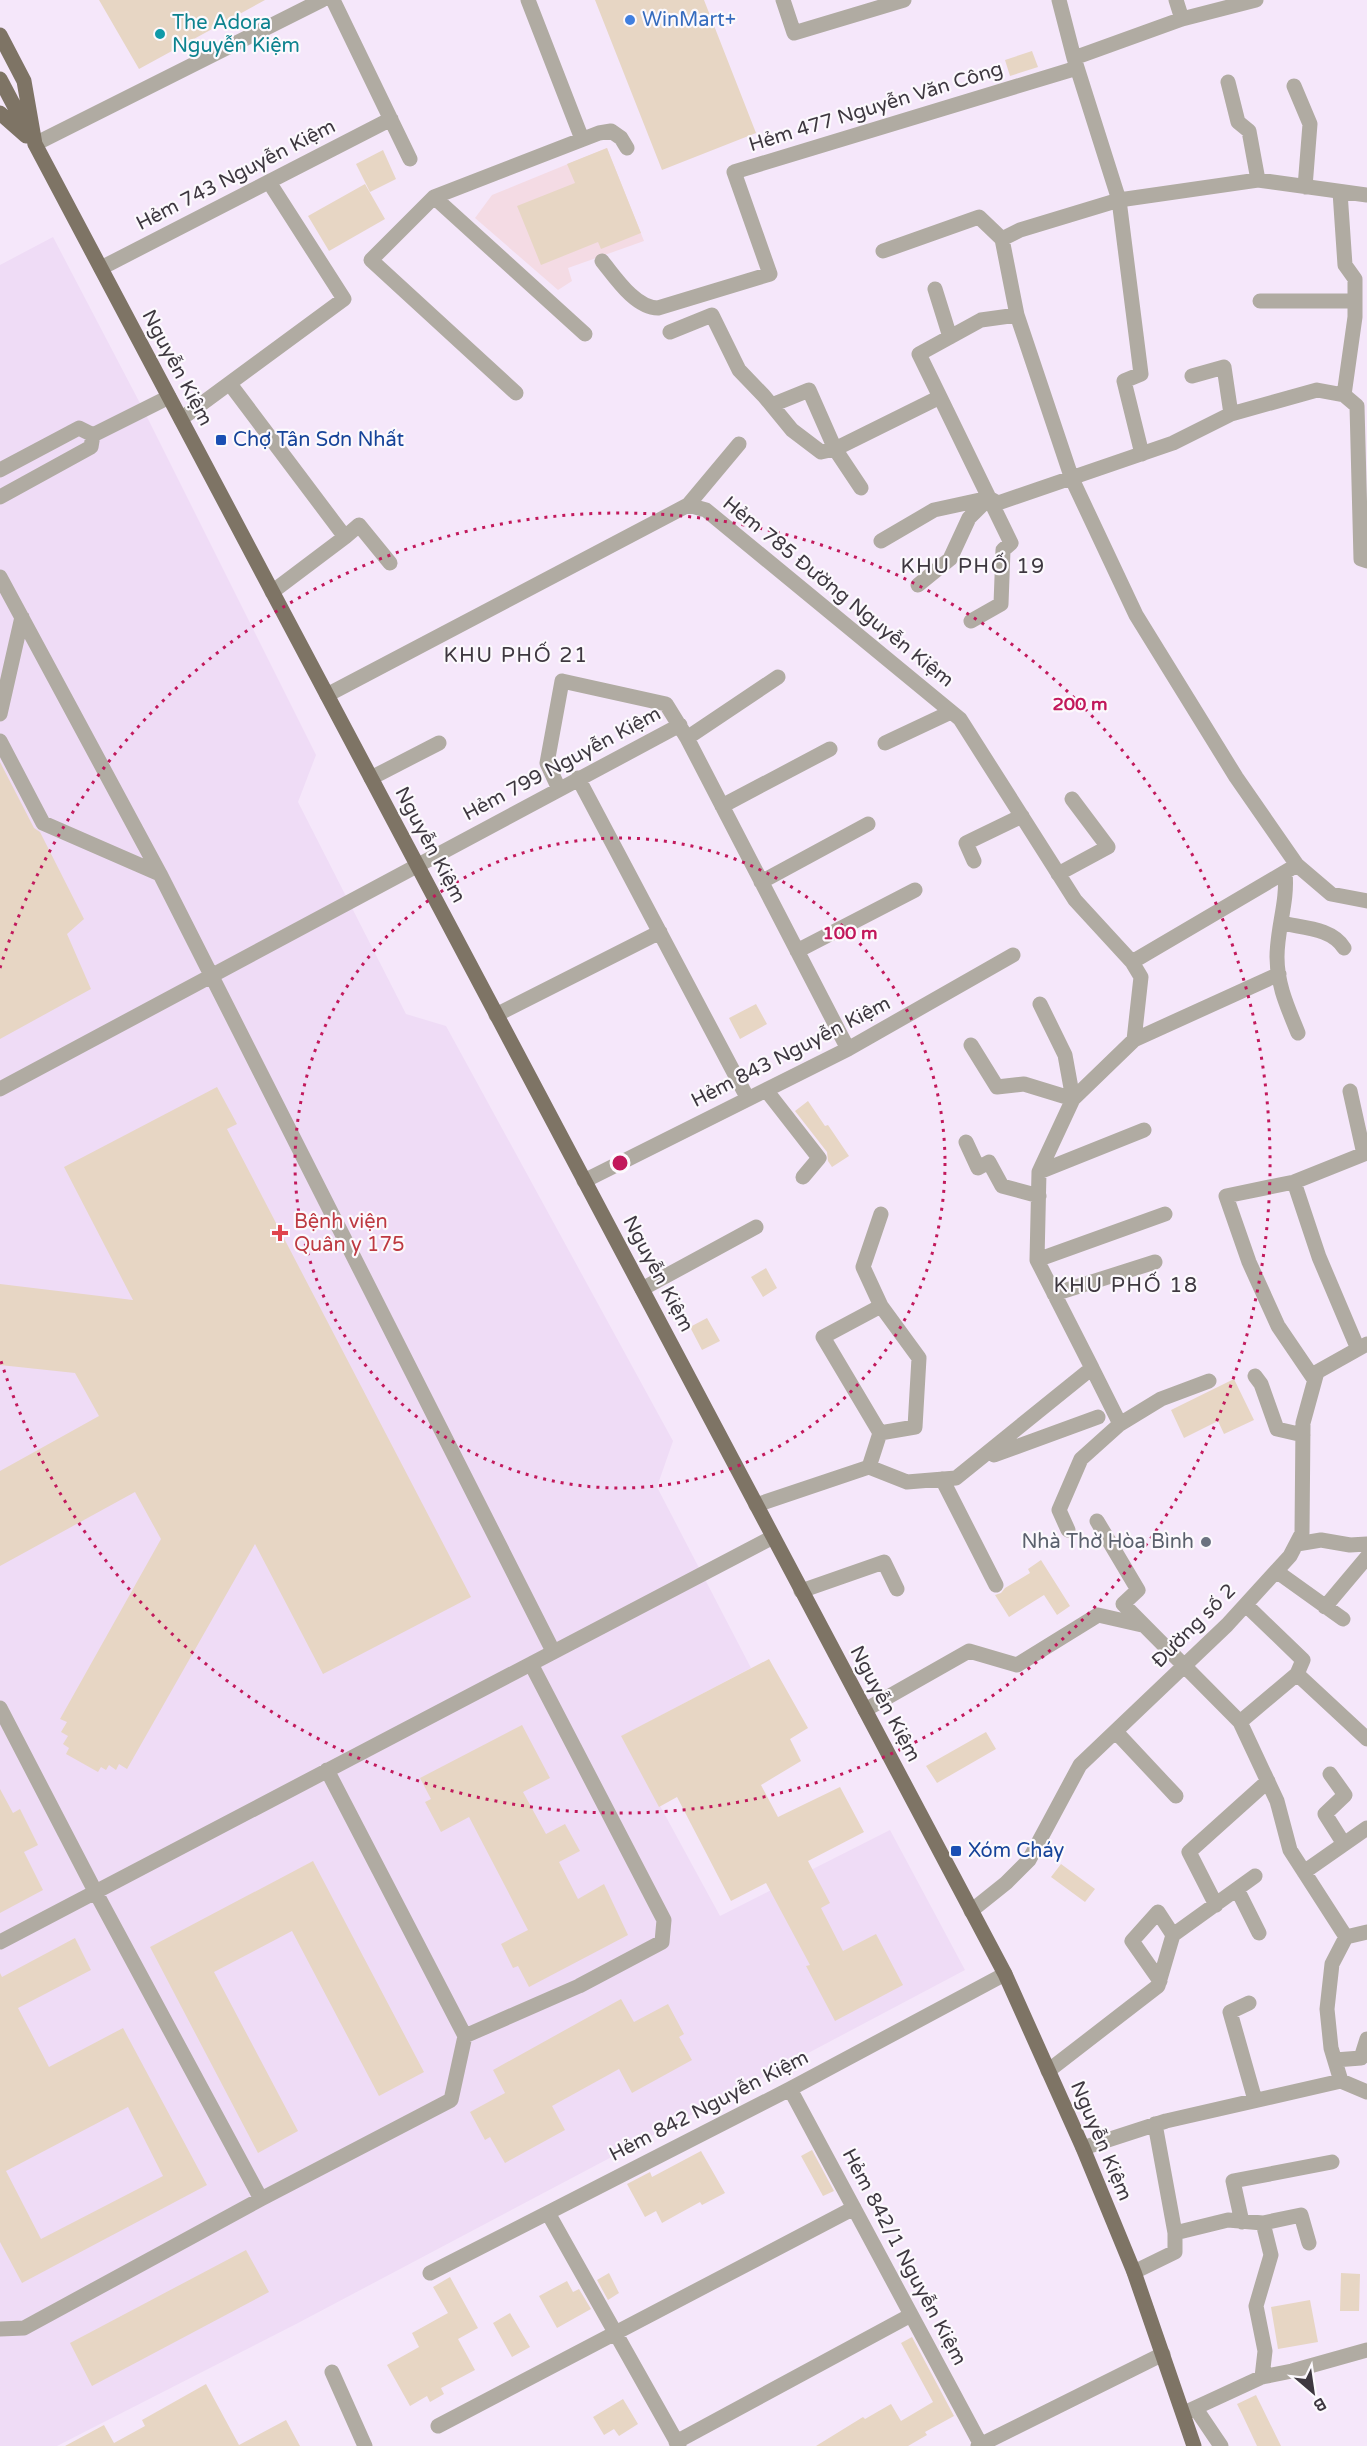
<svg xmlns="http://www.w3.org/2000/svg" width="1367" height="2446" font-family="'Varela Round',sans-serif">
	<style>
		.built { fill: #efdcf6 }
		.education { fill: #f4dbe4 }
		.building { fill: #e7d6c4; fill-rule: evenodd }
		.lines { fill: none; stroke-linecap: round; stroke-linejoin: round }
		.minor { stroke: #b0aba2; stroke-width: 15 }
		.major { stroke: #7e7465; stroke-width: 15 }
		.ring { fill: none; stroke: #c2185b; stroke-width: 3; stroke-dasharray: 3 6 }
		.shop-dot { fill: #3f7fe0; stroke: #fcf9fd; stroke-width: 2 }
		.culture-dot { fill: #0f9aa8; stroke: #fcf9fd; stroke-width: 2 }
		.transit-dot { fill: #1a4fb4; stroke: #fcf9fd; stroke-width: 2 }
		.health-dot { fill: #e0444e; stroke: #fcf9fd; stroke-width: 2 }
		.worship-dot { fill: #6b7280; stroke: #fcf9fd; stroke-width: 2 }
		.labels { text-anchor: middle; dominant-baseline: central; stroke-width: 4.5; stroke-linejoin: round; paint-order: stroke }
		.shop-label { font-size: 20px; fill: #366cbe; stroke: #fcf9fd; text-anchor: start }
		.culture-label { font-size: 20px; fill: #0d838f; stroke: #fcf9fd; text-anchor: start }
		.street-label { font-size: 20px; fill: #3e3840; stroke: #fcf9fd }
		.transit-label { font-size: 20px; fill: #164399; stroke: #fcf9fd; text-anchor: start }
		.health-label { font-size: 20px; fill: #be3a42; stroke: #fcf9fd; text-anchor: start }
		.worship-label { font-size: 20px; fill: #5b616d; stroke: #fcf9fd; text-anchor: end }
		.neighbourhood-label { font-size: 21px; letter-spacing: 1.5px; fill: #3e3840; stroke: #fcf9fd }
		.centre { fill: #c2185b; stroke: #fcf9fd; stroke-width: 3 }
		.ring-label { font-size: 18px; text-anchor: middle; font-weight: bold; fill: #c2185b; stroke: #fcf9fd; stroke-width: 4.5; stroke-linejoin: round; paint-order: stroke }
	</style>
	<rect width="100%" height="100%" fill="#f5e7fa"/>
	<!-- built -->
	<path class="built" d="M53,237L143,409L316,755L298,802L406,1014L446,1026L673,1441L657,1487L751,1668L622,1736L720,1916L890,1830L965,1970L298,2323L57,2446H0V265Z"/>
	<!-- education -->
	<path class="education" d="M607,148L644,241L568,268L572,281L558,290L475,218L492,195Z"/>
	<!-- building -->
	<path class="building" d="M99,0H265L139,69Z
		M595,0H704L756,133L662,170Z
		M1032,51L1038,67L1010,76L1005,60Z
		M607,148L641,233L601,249L598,242L541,265L517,206L575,183L567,164Z
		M383,150L396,179L370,192L356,164Z
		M365,184L385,219L329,251L308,216Z
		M0,762L34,828L40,832L84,919L67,934L91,989L0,1039Z
		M756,1004L767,1024L740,1039L729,1018Z
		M217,1087L237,1124L227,1129L471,1597L323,1674L255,1544L127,1769L119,1764L116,1770L109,1765L106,1770L101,1767L98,1772L66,1754L69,1748L63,1744L68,1736L61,1732L67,1722L60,1719L161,1539L135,1492L0,1566V1471L99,1416L75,1373L0,1365V1284L133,1300L64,1167Z
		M808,1101L825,1126L828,1125L849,1156L832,1167L828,1161L827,1152L795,1111Z
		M766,1268L777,1288L763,1297L751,1277Z
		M707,1318L720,1341L702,1350L690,1327Z
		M1234,1379L1254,1420L1224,1434L1218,1421L1184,1438L1171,1410Z
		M1041,1560L1070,1606L1057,1615L1044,1595L1009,1617L995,1595L1001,1593L1005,1588L1030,1573L1028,1569Z
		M769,1659L808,1728L790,1739L801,1761L761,1785L778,1817L840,1787L864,1832L808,1861L830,1903L821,1908L843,1951L876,1934L903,1985L835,2021L806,1966L810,1965L766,1883L731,1901L677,1797L659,1807L621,1736Z
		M522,1725L550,1778L523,1792L546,1834L565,1824L580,1851L559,1862L578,1899L604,1884L628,1935L529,1987L518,1966L513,1968L501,1944L528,1930L469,1817L441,1832L425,1802L431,1799L420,1778Z
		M986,1732L996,1749L937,1783L926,1766Z
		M0,1789L13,1813L20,1809L38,1845L24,1852L43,1890L0,1913Z
		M313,1861L424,2072L379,2096L292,1931L214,1972L298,2131L258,2153L150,1947Z
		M1061,1864L1095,1889L1085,1902L1051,1877Z
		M75,1938L91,1970L18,2008L49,2067L123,2028L207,2185L22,2283L0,2242V1973L2,1977ZM128,2107L163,2176L41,2239L6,2171Z
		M621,1999L634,2022L668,2004L684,2034L679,2037L692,2060L632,2093L619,2069L552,2106L565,2130L505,2163L490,2137L485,2140L470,2112L505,2093L493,2070Z
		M812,2150L834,2191L823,2196L801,2156Z
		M701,2151L725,2193L702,2205L700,2202L662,2223L656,2211L645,2217L627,2184L650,2172L652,2177Z
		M246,2250L269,2292L92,2386L70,2343Z
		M609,2273L619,2293L608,2300L597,2280Z
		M1341,2273L1360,2274L1359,2311H1340Z
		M450,2277L478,2328L458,2339L475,2370L441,2388L444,2394L430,2402L427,2396L410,2406L387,2365L419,2347L412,2333L448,2313L433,2287Z
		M567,2281L573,2292L579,2289L591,2309L557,2328L539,2296Z
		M1310,2300L1318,2342L1278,2349L1271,2307Z
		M510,2313L530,2347L512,2357L493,2323Z
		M912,2337L954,2416L925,2432L927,2435L908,2446H816L863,2417L865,2419L891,2404L901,2421L933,2402L901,2343Z
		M206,2384L239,2445L286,2420L300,2446H65L104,2425L114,2443L145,2426L142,2420Z
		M1256,2395L1281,2446H1257L1242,2414L1237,2404Z
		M623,2399L638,2424L619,2436L614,2429L604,2435L593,2417Z"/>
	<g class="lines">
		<!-- minor -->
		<path class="minor" d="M333,0L410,159
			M528,0L582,139
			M783,0L794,33L904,0
			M1059,0L1074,58L1119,200L1258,180L1367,195
			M1176,0L1182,19
			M1074,58L1182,19L1256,0
			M1228,82L1238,122L1249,131L1258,180
			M1294,86L1310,124L1305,187
			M35,144L322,0
			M1340,192L1345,265L1355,279V317L1344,395L1357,406L1361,559L1367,561
			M434,197L585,334
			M1002,239L1017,315L1072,479L1136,615L1236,777L1297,865
			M1002,239L1020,230L1119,200L1141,374L1124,381L1142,454
			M883,251L979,217L1002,239
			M602,261C615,277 635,308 658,308L770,274L734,172L1077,68
			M101,268L391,119
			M935,289L950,337
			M1260,301H1355
			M670,332L712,315L739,370L764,396L792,430L821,452L835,449L940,397L919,354L981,320L1017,315
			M1192,376L1224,367L1231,414
			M230,384L345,537L359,525L390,563
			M516,393L371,260L434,197L599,133L611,131L621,138L627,148
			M940,397L1011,543L1003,550L1001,604L971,621
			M772,405L809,390L835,449L861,488
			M181,419L344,299L269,182
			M0,470L79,428L93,435
			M0,497L91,447L93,435L169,397
			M688,505L739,444
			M881,541L934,510L989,498L998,503L1173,443L1231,414L1317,390L1344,395
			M0,577L160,874L553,1651
			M918,585L950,559L969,518L989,498
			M272,592L345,537
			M327,695L688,505L706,510L960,719L1075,900L1132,962
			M0,714L22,617
			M687,738L848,1049
			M0,741L43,823L160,874
			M885,743L951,712
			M371,778L439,743
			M578,778L748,1099
			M559,789L547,763L562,681L666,704L687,738L778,677
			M722,806L830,749
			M974,861L966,843L1022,816
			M1285,873C1288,901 1277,928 1277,957C1277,985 1288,1008 1298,1033
			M1058,874L1108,847L1072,799
			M761,882L868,824
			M1282,923C1303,928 1332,928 1344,948
			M797,951L915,890
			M496,1015L660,932
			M1134,1040L1279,974
			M971,1045L997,1087L1024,1084L1073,1099L1065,1055L1040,1004
			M0,1089L680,725
			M766,1090L819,1158L803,1177
			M966,1142L978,1168L989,1162L1002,1186L1039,1196
			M1039,1172L1144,1130
			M584,1181L848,1049L1013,955
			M1294,1182L1319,1257L1358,1349
			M1037,1260L1165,1214
			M642,1289L756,1227
			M1054,1294L1155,1262
			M1255,1376L1261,1384L1277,1429L1303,1435
			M1314,1379L1278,1326L1249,1262L1226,1196L1294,1182L1364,1154L1350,1091
			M1120,1424L1161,1399L1209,1381
			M880,1433L915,1427L919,1358L881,1306
			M994,1455L1098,1417
			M869,1467L880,1433L823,1337L881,1306L863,1267L881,1214
			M942,1479L996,1585
			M756,1505L869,1467L907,1482L956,1478L1092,1368L1037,1260L1039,1172L1073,1099L1134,1040L1141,977L1132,962L1297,865L1331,894L1367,901
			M1097,1521L1138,1590L1123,1604L1240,1722L1277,1801L1290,1850L1346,1937L1332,1964L1327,2009L1331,2048L1341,2081
			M1068,1530L1059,1510L1081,1459L1120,1424L1092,1368
			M1297,1544L1321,1540L1350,1545L1367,1544
			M1276,1571L1343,1619
			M801,1591L884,1562L897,1589
			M1246,1605L1303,1660L1297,1674L1367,1739
			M1325,1607L1367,1557
			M0,1708L95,1891L261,2199
			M865,1710L969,1651L1017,1665L1098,1615L1142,1625
			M1240,1722L1297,1674
			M1116,1732L1176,1796
			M1330,1774L1345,1795L1325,1814L1344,1844
			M1304,1872L1367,1828
			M1237,1889L1259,1933
			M1216,1905L1189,1852L1268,1781
			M971,1911L1006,1883L1029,1860L1080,1765L1227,1625L1290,1556L1302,1533L1303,1423L1317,1372L1367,1344
			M1346,1937L1367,1932
			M0,1942L773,1537
			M1160,1981L1132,1941L1158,1912L1173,1935
			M1249,2003L1230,2012L1255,2100
			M465,2036L579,1986L662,1942L664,1920L531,1664
			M1335,2060L1361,2058L1367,2039
			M1048,2071L1158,1986L1173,1935L1255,1876
			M790,2089L981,2445
			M1155,2124L1175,2233
			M1083,2148L1166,2121L1341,2081L1367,2092
			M548,2213L679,2446
			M1242,2222L1233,2181L1332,2162
			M1134,2272L1175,2252V2233L1228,2220L1263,2223L1301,2215L1309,2243
			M430,2273L790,2089L1005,1974
			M0,2329L24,2328L261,2199L451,2100L465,2036L327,1770
			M332,2372L365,2446
			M1262,2377L1265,2351L1256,2306L1271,2255L1263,2223
			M1196,2409L1221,2446
			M1184,2413L1262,2377L1292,2371L1367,2350
			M438,2426L854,2208
			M676,2442L911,2315
			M978,2446L1163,2354"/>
		<!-- major -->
		<path class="major" d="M0,35L24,81L35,144L1005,1974L1083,2148L1134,2272L1194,2446
			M0,79L29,134
			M0,113L26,136"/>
	</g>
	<!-- distance rings -->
	<g class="ring">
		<circle cx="620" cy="1163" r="325"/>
		<path d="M0 968A650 650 0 1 1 0 1358"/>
	</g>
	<!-- markers -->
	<circle class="shop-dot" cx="630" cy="20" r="6"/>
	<circle class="culture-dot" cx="160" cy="34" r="6"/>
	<g class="transit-dot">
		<rect x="215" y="434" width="12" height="12" rx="3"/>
		<rect x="950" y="1845" width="12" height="12" rx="3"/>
	</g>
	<path class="health-dot" d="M277 1224h6v6h6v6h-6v6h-6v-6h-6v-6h6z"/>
	<circle class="worship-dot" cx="1206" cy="1542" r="6"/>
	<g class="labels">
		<!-- shop labels -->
		<g class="shop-label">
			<text x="642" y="20">WinMart+</text>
		</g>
		<!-- culture labels -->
		<g class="culture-label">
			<text x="172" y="23">The Adora<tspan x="172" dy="23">Nguyễn Kiệm</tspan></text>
		</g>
		<!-- street labels -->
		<g class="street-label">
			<text transform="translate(876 107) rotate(-17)">Hẻm 477 Nguyễn Văn Công</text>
			<text transform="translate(236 175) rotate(-27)">Hẻm 743 Nguyễn Kiệm</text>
			<text transform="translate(177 368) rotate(62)">Nguyễn Kiệm</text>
			<text transform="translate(838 592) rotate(39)">Hẻm 785 Đường Nguyễn Kiệm</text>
			<text transform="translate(562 764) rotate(-28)">Hẻm 799 Nguyễn Kiệm</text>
			<text transform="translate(430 845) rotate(62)">Nguyễn Kiệm</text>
			<text transform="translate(791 1052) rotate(-27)">Hẻm 843 Nguyễn Kiệm</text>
			<text transform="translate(658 1274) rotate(62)">Nguyễn Kiệm</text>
			<text transform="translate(1194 1626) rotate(-45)">Đường số 2</text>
			<text transform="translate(885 1704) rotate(62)">Nguyễn Kiệm</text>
			<text transform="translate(709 2106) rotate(-27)">Hẻm 842 Nguyễn Kiệm</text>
			<text transform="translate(1101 2141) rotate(67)">Nguyễn Kiệm</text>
			<text transform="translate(904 2257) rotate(62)">Hẻm 842/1 Nguyễn Kiệm</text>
		</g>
		<!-- transit labels -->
		<g class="transit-label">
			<text x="233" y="440">Chợ Tân Sơn Nhất</text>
			<text x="968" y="1851">Xóm Cháy</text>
		</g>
		<!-- health labels -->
		<g class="health-label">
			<text x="294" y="1222">Bệnh viện<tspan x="294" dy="23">Quân y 175</tspan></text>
		</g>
		<!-- worship labels -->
		<g class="worship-label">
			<text x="1194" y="1542">Nhà Thờ Hòa Bình</text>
		</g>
		<!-- neighbourhood labels -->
		<g class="neighbourhood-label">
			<text x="973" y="566">KHU PHỐ 19</text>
			<text x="516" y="655">KHU PHỐ 21</text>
			<text x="1126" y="1285">KHU PHỐ 18</text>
		</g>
	</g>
	<circle cx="620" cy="1163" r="9" class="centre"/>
	<g class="ring-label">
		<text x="1080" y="710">200 m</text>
		<text x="850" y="939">100 m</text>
	</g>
	<!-- north arrow -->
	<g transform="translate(1313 2392) rotate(151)" stroke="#fcf9fd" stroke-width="4.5" paint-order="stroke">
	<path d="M0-4.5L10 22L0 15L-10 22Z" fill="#3e3840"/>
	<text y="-9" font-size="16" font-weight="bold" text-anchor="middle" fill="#3e3840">B</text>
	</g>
</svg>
